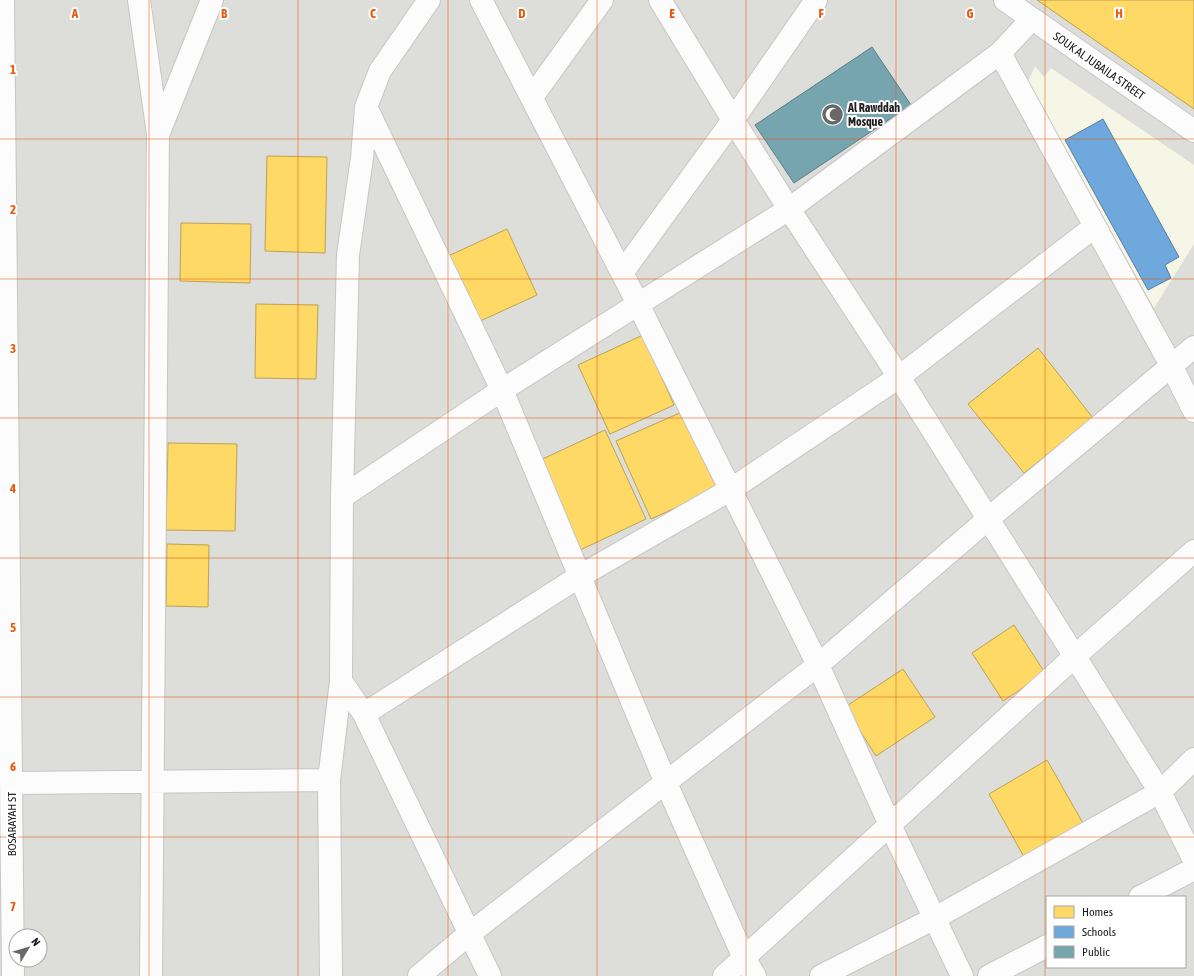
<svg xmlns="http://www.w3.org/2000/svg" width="1194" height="976" font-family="'Asap Condensed',sans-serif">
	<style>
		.residential { fill: #ddddda; fill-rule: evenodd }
		.education { fill: #f6f6e6 }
		.homes { fill: #ffd966; stroke: #bca251 }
		.schools { fill: #6fa8dc; stroke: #577fa4 }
		.public { fill: #76a5af; stroke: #5c7d84 }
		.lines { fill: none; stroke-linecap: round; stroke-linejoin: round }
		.minor-casing { stroke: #c7c6c5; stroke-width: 24 }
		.minor { stroke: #fcfcfc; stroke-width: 22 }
		.grid { fill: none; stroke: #e8590c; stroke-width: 1; stroke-opacity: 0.55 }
		.labels { text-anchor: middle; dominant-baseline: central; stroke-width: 4; stroke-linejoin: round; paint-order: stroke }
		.street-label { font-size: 12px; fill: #202020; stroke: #fff }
		.poi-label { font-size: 12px; font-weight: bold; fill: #202020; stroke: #fff; text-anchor: start }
		.grid-label { font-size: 13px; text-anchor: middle; font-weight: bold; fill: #e8590c; stroke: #fff; stroke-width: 4; stroke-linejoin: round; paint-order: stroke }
	</style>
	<rect width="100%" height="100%" fill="#eeede9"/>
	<!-- residential -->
	<path class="residential" d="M0,0H1194V976H0ZM1047,897H1185V967H1047ZM16,936H40V960H16Z"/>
	<!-- education -->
	<path class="education" d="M1035,66L1044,77L1051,68L1194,165V244L1154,308L1028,82Z"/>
	<!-- homes -->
	<path class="homes" d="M1037,0H1194V109Z
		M267,156L327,157L325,253L265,251Z
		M181,223L251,224L250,283L180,281Z
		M507,229L537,295L476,323L446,257Z
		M256,304L318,305L316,379L255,378Z
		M643,335L674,405L610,434L578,365Z
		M1038,348L1093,418L1024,473L968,404Z
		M682,412L717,489L651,519L616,441Z
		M605,430L646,519L578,551L536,462Z
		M168,443L237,444L235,531L166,530Z
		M167,544L209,545L208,607L166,606Z
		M1014,625L1045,673L1003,701L972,653Z
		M903,669L935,717L876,756L845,707Z
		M1047,760L1084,825L1024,857L989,794Z"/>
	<!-- schools -->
	<path class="schools" d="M1103,119L1179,257L1165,265L1171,278L1148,290L1065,140Z"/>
	<!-- public -->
	<path class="public" d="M872,47L911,105L794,183L755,125Z"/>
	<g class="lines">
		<defs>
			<path id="minor" d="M3,0L13,976
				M139,0L158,134
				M481,0L638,304L818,665L890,825L962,976
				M660,0L733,120L789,209L899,377L1160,792L1194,860
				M1005,0L1194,131
				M1000,53L1172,367L1194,411
				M532,97L602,0
				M367,109L502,390L666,783L744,958L755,976
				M622,273L733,120L816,0
				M342,497L502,390L789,209L1000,53L1032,19
				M341,681L364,714L490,976
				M364,714L580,576L730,490L899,377L1094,227
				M11,783L329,780
				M1140,897L1194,869
				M151,976L158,135L212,0
				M331,976L329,780L341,681L342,497L348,255L362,158L366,107L380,71L429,0
				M419,976L469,934L818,665L988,519L1194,347
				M724,976L1074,657L1194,551
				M821,976L935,918L1160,792L1194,759
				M989,976L1047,946"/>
		</defs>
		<!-- minor casing -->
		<use href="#minor" class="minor-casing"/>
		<!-- minor -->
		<use href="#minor" class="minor"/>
	</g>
	<!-- grid -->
	<path class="grid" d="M149,0V976M298,0V976M448,0V976M597,0V976M746,0V976M896,0V976M1045,0V976M0,139H1194M0,279H1194M0,418H1194M0,558H1194M0,697H1194M0,837H1194"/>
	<!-- icons -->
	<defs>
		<symbol id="mosque-disc" viewBox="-11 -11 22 22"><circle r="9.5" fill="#686866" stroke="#fff"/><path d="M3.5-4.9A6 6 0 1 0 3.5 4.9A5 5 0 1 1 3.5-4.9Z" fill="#fff"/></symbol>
	</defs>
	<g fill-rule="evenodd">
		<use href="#mosque-disc" x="820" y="102" width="25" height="25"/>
	</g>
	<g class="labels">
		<!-- street labels -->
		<g class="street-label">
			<text transform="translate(1099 66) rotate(35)">SOUK AL JUBAILA STREET</text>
			<text transform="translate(12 824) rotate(-90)">BOSARAYAH ST</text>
		</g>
		<!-- poi labels -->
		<g class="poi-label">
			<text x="848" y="108">Al Rawddah<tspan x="848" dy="14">Mosque</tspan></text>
		</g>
	</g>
	<g class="grid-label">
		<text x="75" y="18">A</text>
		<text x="224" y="18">B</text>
		<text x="373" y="18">C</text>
		<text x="522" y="18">D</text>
		<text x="672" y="18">E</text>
		<text x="821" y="18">F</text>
		<text x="970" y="18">G</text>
		<text x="1119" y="18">H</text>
		<text x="13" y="74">1</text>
		<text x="13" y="214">2</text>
		<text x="13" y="353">3</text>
		<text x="13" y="493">4</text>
		<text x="13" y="632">5</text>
		<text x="13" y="771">6</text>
		<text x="13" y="911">7</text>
	</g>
	<!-- legend -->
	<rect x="1046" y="896" width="140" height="72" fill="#ffffff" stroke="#a6a6a6"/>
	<rect x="1054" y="906" width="20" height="12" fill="#ffd966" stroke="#a6a6a6"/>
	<text x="1082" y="916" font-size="12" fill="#202020">Homes</text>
	<rect x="1054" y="926" width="20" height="12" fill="#6fa8dc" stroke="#a6a6a6"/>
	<text x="1082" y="936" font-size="12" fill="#202020">Schools</text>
	<rect x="1054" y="946" width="20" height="12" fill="#76a5af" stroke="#a6a6a6"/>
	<text x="1082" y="956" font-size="12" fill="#202020">Public</text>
	<!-- north arrow -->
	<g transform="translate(28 948) rotate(52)"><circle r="19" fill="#ffffff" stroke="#a6a6a6"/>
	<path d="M0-3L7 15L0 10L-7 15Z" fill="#686866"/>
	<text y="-6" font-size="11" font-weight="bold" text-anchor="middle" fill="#202020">N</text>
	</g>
</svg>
